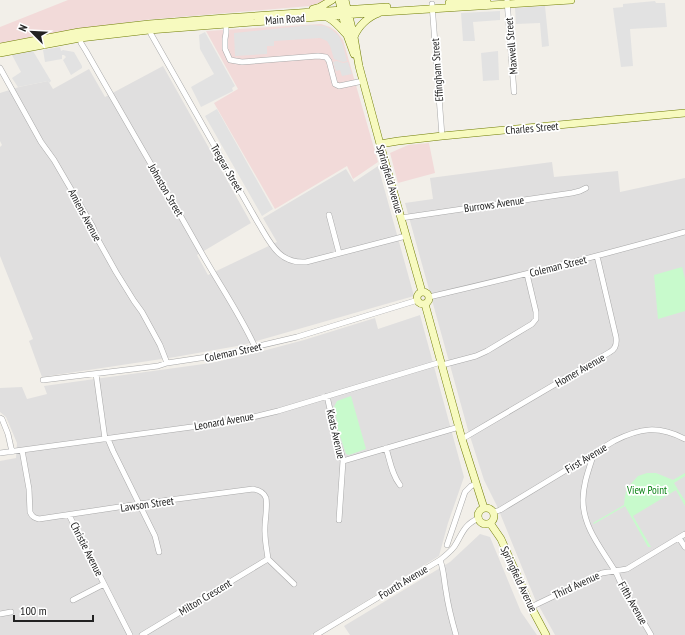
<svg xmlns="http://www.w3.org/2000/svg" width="685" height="635" font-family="'PT Sans Narrow',sans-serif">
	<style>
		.residential { fill: #e0dfdf }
		.commercial { fill: #f2dad9 }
		.park { fill: #c8facc }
		.parking { fill: #e2e2e2 }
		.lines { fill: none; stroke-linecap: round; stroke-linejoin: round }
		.street-casing { stroke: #a9a9a9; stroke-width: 6 }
		.secondary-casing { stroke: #707d05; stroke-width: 8 }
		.street { stroke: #fff; stroke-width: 5 }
		.secondary { stroke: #f7fabf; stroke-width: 7 }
		.labels { text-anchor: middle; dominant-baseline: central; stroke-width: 3.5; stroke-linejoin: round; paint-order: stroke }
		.street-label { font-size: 11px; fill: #222; stroke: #fff }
		.park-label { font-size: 11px; fill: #0c8416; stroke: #fff }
	</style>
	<rect width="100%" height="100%" fill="#f2efe9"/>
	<!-- residential -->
	<path class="residential" d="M163,66L251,223L197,255L208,275L277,242L263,218L346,169L354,182L378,166L414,296L243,345L175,357L42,377L29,341L33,339L0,256V147L2,145L0,141V93L19,87L48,81L53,89L89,69L105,97Z
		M552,162L554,177L618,171L620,192L685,178V635H555L535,599L497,506L484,480L468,430L405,203L433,199L430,178Z
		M420,315L464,477L448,523L439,556L311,635H0V461L16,458L17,443L6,417L0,412V388L22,387L27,399L47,394L44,386L211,363L259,352L304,340L375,318L378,329Z
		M480,534L490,537L521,612L537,635H350L344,626L450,562Z"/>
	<!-- commercial -->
	<path class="commercial" d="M68,0H327L310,6L144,20L109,25L0,44V27Z
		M321,24L330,27L336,31L343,40L378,162L353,179L347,166L275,209L214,103L238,89L206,31Z
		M429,143L435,173L398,183L390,153L408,145Z"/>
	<!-- park -->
	<path class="park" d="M682,267L685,279V311L658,319L654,275Z
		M351,396L366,449L349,455L346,454L338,430L336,416L334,407L337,401Z
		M647,473H656L673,480L685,473V476L674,483L685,501V506L676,490L633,516L651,547H648L625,506L594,524L593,523L624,505L625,496L627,488L638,476Z"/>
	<!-- parking -->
	<path class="parking" d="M655,1L656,3H665L667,27L630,29L633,66L621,67L613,8L623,7V4Z
		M545,6L549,46L542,47L540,23L516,24L515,8Z
		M500,11V20L473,22L475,41H463L461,13Z
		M311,25L325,26L331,29L339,36L343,45L347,61L343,62L334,59L330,46L327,41L320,38L274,41V46H267V54L235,56L234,33Z
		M205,32L235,86L232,88L233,91L201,107L191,87L214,74L200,49L199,35Z
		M60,47L61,51L63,50L74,52L82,66V68L71,75L63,60L66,57L64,55H62V59L45,62L43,50Z
		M33,51L51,81L49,83L48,81L18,87L12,78L21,72L12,55Z
		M498,51L499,80L483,81L481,53Z
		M337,61L343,63L348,62L352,74L342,76L340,70L336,71L333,62Z
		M217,109L273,209L262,216L205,116Z"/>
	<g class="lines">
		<defs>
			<path id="street" d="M507,0L514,92
				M432,4L442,136
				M226,23V33L225,39V49L230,60L242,62L318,56L326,57L329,61L335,84L339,86L363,81
				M149,28L151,34L257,221C270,242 278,264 306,262L406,236
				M80,36L81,43L86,51C124,118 163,184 201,252C219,284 240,314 255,347
				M0,68L41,142L54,160L93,227L97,238L116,272L134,301L142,312L160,345L167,363
				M329,215L339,253
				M401,218L572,193L580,191L586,188
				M429,297C515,277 600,256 685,232
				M442,365L476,356L487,351L532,324L536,319V312L527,274
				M96,374L105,439
				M43,380L158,366L167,363L220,355L297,337L418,300
				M327,396L335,432L342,456L343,461L339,520
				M0,418L2,419L8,434L12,452
				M108,439L113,451L155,536L159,552
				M462,439L610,352C616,349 617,344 616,337L597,256
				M386,448C390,461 392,475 400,485
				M22,450L29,489L30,512C32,517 35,518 39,519L139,504L253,489C259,490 264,492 266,498C268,507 264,523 265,533C265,542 267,550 268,559L142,635
				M0,453L221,423L249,418L278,411L441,362
				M594,453C589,469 583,484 583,500C583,528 602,549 615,571C619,577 620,583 623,588C632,604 642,619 651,635
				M343,461L459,427
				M494,512L500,510L614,441C640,428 658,425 685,439
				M69,515L130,635
				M679,538L685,547
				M447,545L465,492L471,486L476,484
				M268,559L294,584
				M440,560C444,570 444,581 446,591C448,606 452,621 456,635
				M73,600L104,584
				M531,607L602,573L627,569L685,534
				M0,614L11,612
				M316,635L440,560C445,556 450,552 454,547C462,535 463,525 479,518"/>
			<path id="secondary" d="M339,0L347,35L354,54
				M345,0L354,37L359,66L380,144L422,292
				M449,3L487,0
				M313,9L320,7L332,0
				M327,17C335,21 340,27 346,34
				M354,37C358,26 368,17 379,13
				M0,47L79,32L149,24L225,18L387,7
				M0,53L80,38L149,30L382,12L571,0
				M380,144L398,141L442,136L685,113
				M417 298a6 6 0 1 1 12 0a6 6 0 1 1-12 0Z
				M425,304L462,439L484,508
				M478 516a8 8 0 1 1 16 0a8 8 0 1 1-16 0Z
				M490,523L501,539L531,607L546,635"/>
		</defs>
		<!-- street casing -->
		<use href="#street" class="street-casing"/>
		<!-- secondary casing -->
		<use href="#secondary" class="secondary-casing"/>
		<!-- street -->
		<use href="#street" class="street"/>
		<!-- secondary -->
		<use href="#secondary" class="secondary"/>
	</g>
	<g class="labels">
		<!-- street labels -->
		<g class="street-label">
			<text transform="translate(285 19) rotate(-4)">Main Road</text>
			<text transform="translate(511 46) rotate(-95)">Maxwell Street</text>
			<text transform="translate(437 70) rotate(-94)">Effingham Street</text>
			<text transform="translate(532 128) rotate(-5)">Charles Street</text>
			<text transform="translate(227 168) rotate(60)">Tregear Street</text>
			<text transform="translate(390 179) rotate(74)">Springfield Avenue</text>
			<text transform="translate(166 190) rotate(60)">Johnston Street</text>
			<text transform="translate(494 204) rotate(-8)">Burrows Avenue</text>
			<text transform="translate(85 215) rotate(62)">Amiens Avenue</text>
			<text transform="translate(558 266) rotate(-14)">Coleman Street</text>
			<text transform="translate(233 352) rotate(-12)">Coleman Street</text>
			<text transform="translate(580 370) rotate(-30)">Homer Avenue</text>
			<text transform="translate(224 421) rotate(-10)">Leonard Avenue</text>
			<text transform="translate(336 434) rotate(77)">Keats Avenue</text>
			<text transform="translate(586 458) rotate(-31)">First Avenue</text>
			<text transform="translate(147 504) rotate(-8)">Lawson Street</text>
			<text transform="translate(87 549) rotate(63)">Christie Avenue</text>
			<text transform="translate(519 579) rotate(65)">Springfield Avenue</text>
			<text transform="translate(403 582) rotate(-31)">Fourth Avenue</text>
			<text transform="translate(576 585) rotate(-25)">Third Avenue</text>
			<text transform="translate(205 597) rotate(-31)">Milton Crescent</text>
			<text transform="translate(633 603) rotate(60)">Fifth Avenue</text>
		</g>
		<!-- park labels -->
		<g class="park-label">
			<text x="647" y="490">View Point</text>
		</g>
	</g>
	<!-- north arrow -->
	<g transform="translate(32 32) rotate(294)" stroke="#ffffff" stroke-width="3" paint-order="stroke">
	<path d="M0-3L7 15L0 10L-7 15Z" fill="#222222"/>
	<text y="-6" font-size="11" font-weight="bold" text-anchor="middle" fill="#222222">N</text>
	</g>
	<!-- scale -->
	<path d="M14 615v6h79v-6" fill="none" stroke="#222222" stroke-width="2"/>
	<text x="20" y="615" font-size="12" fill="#222222" stroke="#ffffff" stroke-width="3" paint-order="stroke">100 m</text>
</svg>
